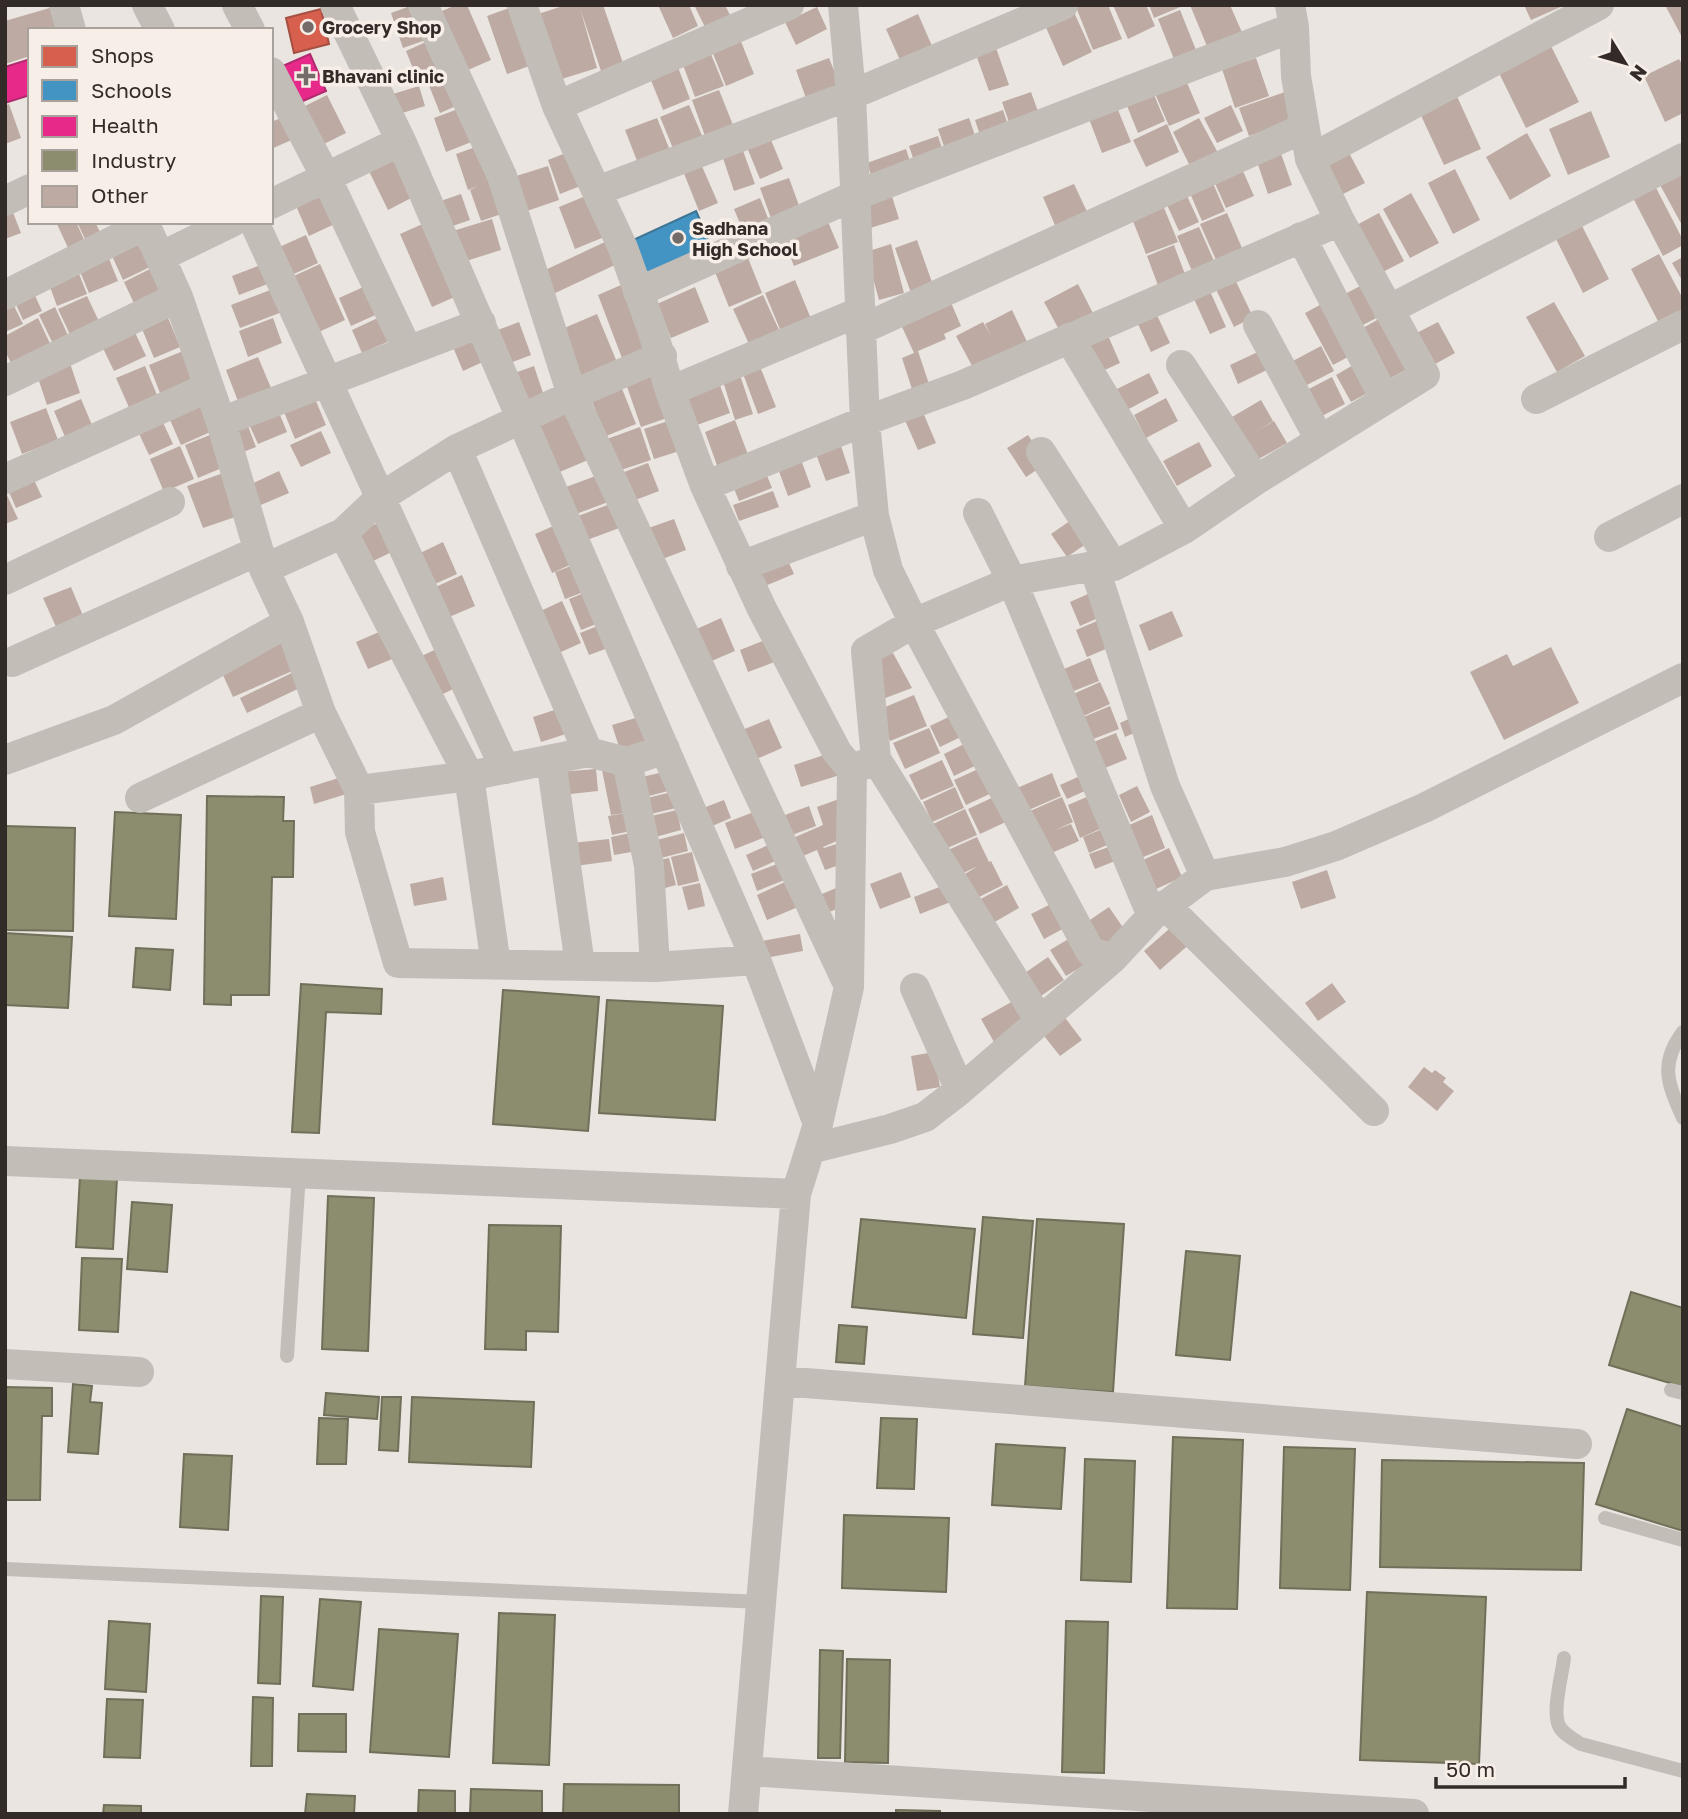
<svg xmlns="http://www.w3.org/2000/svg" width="1688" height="1819" font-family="'Golos Text',sans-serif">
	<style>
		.shops { fill: #d6604d; stroke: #a55042; stroke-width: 2 }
		.schools { fill: #4393c3; stroke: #3e7494; stroke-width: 2 }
		.health { fill: #e7298a; stroke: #b12a6d; stroke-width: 2 }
		.industry { fill: #8c8c6e; stroke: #716f59; stroke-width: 2 }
		.building { fill: #bcaaa3 }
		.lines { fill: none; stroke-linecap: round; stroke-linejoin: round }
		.service { stroke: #c3bdb8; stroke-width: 14 }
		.minor { stroke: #c3bdb8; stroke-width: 30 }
		.poi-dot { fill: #736c68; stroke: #f7efe7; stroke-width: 2.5 }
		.labels { text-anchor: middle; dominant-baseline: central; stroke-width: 7; stroke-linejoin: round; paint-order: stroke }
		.poi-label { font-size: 18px; font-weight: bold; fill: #332b28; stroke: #f7efe7; text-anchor: start }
	</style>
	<rect width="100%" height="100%" fill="#eae5e0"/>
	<!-- shops -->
	<path class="shops" d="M321,9L329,44L294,53L286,18Z"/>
	<!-- schools -->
	<path class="schools" d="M696,211L712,247L647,276L631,241Z"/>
	<!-- health -->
	<path class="health" d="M310,54L326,91L294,105L278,68Z
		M30,59V95L5,103V67Z"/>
	<!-- industry -->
	<path class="industry" d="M207,796L284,797L283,821H294L293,877H272L269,995H231V1005L204,1004Z
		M115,812L181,815L176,919L109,916Z
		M5,826L75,828L73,931L5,930Z
		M5,933L72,937L68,1008L5,1005Z
		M136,948L173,950L170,990L133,987Z
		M301,984L382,989L381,1014L326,1012L319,1133L292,1132Z
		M503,990L599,997L588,1131L493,1124Z
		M607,1000L723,1006L715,1120L599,1113Z
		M80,1176L117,1178L113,1249L76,1247Z
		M328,1196L374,1198L368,1351L322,1349Z
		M132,1202L172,1205L167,1272L127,1269Z
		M983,1217L1033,1221L1023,1338L973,1334Z
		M861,1219L975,1229L966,1318L852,1307Z
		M1037,1219L1124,1224L1113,1392L1025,1386Z
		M489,1225L561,1226L558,1332L526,1331V1350L485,1349Z
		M1186,1251L1240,1256L1230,1360L1176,1355Z
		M82,1258L122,1259L118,1332L79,1330Z
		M1631,1292L1683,1308V1387L1609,1365Z
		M839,1325L867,1327L864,1364L836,1362Z
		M73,1384L92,1386L90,1402L102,1403L98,1454L68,1452Z
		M5,1387L52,1388V1416H42L40,1500H5Z
		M326,1393L379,1397L377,1419L324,1415Z
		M382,1397H401L398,1451L379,1450Z
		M412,1397L534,1402L531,1467L409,1462Z
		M1627,1409L1683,1427V1531L1596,1504Z
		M319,1418L348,1419L346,1464H317Z
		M881,1418L917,1419L914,1489L877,1488Z
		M1173,1437L1243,1440L1237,1609L1167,1608Z
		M996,1444L1065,1448L1061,1509L992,1505Z
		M1284,1447L1355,1449L1350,1590L1280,1588Z
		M184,1454L232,1456L228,1530L180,1527Z
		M1085,1459L1135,1461L1131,1582L1081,1580Z
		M1382,1460L1584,1463L1581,1570L1380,1567Z
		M844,1515L949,1518L946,1592L842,1588Z
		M1367,1592L1486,1597L1479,1764L1360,1760Z
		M261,1596L283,1597L280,1684L258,1683Z
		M320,1599L361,1602L353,1690L313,1686Z
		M499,1613L555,1615L549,1765L493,1763Z
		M109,1621L150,1624L146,1692L105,1689Z
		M1066,1621L1108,1622L1104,1773L1062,1772Z
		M379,1629L458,1634L449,1757L370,1752Z
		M820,1650L843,1651L840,1758H818Z
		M847,1659L890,1660L888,1763L845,1762Z
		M253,1697L273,1698L272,1766H251Z
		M107,1699L143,1700L140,1758L104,1757Z
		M299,1714H346V1752L298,1751Z
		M564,1784L679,1785V1814H563Z
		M471,1789L542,1791V1814H470Z
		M419,1790L455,1791V1814H418Z
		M307,1794L355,1796L354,1814H305Z
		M104,1805L141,1806V1814H103Z
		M896,1810L940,1811V1814H896Z"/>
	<!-- building -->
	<path class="building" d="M413,5L434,37L403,48L391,13Z
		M456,5H467L491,60L461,73L435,14Z
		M518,5L540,62L507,74L487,16Z
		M566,5H603L623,63L601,71L580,8L597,68L552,82L532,16Z
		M658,5H689L698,26L673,38Z
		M694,5H725L730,15L705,27Z
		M1080,5H1108L1122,39L1093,50L1076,7Z
		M1113,5H1146L1155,26L1128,39Z
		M1149,5H1185L1154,18Z
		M1190,5H1230L1244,37L1209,51Z
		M1524,5H1565L1531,20Z
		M1665,5H1683V39Z
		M53,7L60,30H30V56L5,64V21Z
		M817,7L827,29L796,45L785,22Z
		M1073,10L1092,52L1063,66L1044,23Z
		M1180,10L1198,55L1176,64L1158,19Z
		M918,14L936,55L904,69L886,29Z
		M435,38L448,68L418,81L406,51Z
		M740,39L754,74L726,86L712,51Z
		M1550,44L1579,102L1526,128L1497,69Z
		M995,45L1009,85L989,91L975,52Z
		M711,54L724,86L695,97L683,65Z
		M829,58L841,88L807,101L796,70Z
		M1256,58L1269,96L1235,108L1222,69Z
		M1679,59L1683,66V113L1665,122L1644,76Z
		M676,62L690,99L663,110L648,73Z
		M450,73L463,103L440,113L428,83Z
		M1184,76L1200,113L1169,126L1153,89Z
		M419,86L425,106L399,114L393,94Z
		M719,90L733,125L705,136L692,100Z
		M1152,90L1165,121L1138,133L1125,101Z
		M1031,92L1040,117L1011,128L1002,102Z
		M1285,92L1295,120L1249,136L1239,108Z
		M1455,92L1481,149L1444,165L1418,109Z
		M327,95L346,133L316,148L297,110Z
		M9,104L21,138L5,144V106Z
		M689,105L706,145L677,158L660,117Z
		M1116,105L1131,142L1102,153L1088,116Z
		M1231,105L1243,131L1217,143L1204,118Z
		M466,106L479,139L446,152L434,118Z
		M1003,110L1010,131L982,141L975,120Z
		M1591,111L1610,157L1568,175L1549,129Z
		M286,116L296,138L271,149V122Z
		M657,118L673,158L641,171L625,130Z
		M969,118L978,144L947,155L938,129Z
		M1199,118L1218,153L1191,168L1173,132Z
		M1167,124L1179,152L1146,167L1133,140Z
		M1527,133L1551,176L1510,200L1486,157Z
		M769,135L783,169L760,179L746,145Z
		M938,136L945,157L916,167L909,146Z
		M487,143L510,211L481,221L470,190L478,186L468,190L456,154Z
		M1278,145L1292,185L1268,194L1254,153Z
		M742,148L755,184L734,191L722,155Z
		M576,149L588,183L560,194L548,160Z
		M906,149L912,167L873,181L867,163Z
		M397,150L419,194L388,210L366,165Z
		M1348,151L1365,183L1341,195L1324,163Z
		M1238,160L1254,196L1226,208L1210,172Z
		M701,164L718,203L699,211L683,171Z
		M548,166L559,200L521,213L510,178Z
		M1455,169L1480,220L1453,234L1428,183Z
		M1683,170V227L1659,183Z
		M1209,174L1225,211L1202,221L1186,184Z
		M789,178L801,211L772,221L760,188Z
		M1074,184L1089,216L1057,230L1043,197Z
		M1654,184L1683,240V245L1663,256L1632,196Z
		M1182,185L1199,222L1179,231L1162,194Z
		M324,188L339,222L309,236L294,201Z
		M593,193L609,235L575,249L559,207Z
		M891,193L899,219L864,230L855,204Z
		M1411,193L1439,243L1410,258L1383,209Z
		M461,194L470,220L441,230L432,204Z
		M760,198L770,223L744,233L734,209Z
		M1160,198L1178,242L1146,254L1129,211Z
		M10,205L21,233L5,239V207Z
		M1227,213L1242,248L1216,260L1200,224Z
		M1379,213L1404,261L1377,275L1353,227Z
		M826,217L839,248L794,266L782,235Z
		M492,219L501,250L463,262L453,231Z
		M56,222H76L86,244L70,252Z
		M77,222H95L102,236L87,243Z
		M427,222L459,295L432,307L400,234Z
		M1580,222L1609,279L1583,293L1554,235Z
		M1199,227L1214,261L1192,271L1177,236Z
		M137,234L152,266L123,280L108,247Z
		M306,235L318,263L287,277L275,249Z
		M917,240L933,285L911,293L895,248Z
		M607,241L617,264L551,295L541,272Z
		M891,244L904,293L879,300L866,252Z
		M1174,245L1186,277L1159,288L1147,256Z
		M105,249L118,281L89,293L76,262Z
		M1659,254L1683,299V313L1660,325L1631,269Z
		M1683,257V282L1672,263Z
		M748,258L762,293L729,307L715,272Z
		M75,264L87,294L57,306L46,276Z
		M263,264L270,283L239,295L232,276Z
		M320,264L345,320L308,337L283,281Z
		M150,269L166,300L139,314L124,282Z
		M1231,271L1253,317L1234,327L1212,281Z
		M795,280L814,326L784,339L765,293Z
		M1205,280L1226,327L1210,334L1189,288Z
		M1370,281L1386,313L1355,329L1339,297Z
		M628,282L653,345L622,358L598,295Z
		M370,284L382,312L351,326L339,298Z
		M1078,284L1096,319L1063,337L1044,302Z
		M695,287L709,322L671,338L657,304Z
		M32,289L42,311L23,320L13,298Z
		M273,289L282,312L240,328L231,305Z
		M763,295L779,330L749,344L733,309Z
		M87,296L103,330L74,343L58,309Z
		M10,298L23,324L5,332V300Z
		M949,298L961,326L944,334L946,339L918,351L929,384L912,389L902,358L914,353L898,318Z
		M1331,299L1359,351L1333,365L1305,313Z
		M1554,302L1585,356L1557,372L1526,317Z
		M55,307L71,342L56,350L39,315Z
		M1012,310L1029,346L977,375L956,336L983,322L992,338L985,324Z
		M166,313L180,347L154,358L140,324Z
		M1156,313L1170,343L1151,352L1137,322Z
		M597,314L619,367L584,382L562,329Z
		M382,316L392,340L362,353L352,330Z
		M1384,316L1412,366L1384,382L1356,332Z
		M38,318L54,352L17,375L5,351V336Z
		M273,318L282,343L248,357L239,331Z
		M519,322L531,355L507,364L495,331Z
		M1438,322L1455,353L1428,368L1411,336Z
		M131,324L146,356L114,371L99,340Z
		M1106,331L1120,363L1098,373L1084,342Z
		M477,336L487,360L463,371L453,347Z
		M1321,346L1334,371L1303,387L1291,362Z
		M183,351L197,384L162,398L149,365Z
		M1260,351L1269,369L1238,384L1230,365Z
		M258,357L274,395L241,409L226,370Z
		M1362,360L1378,387L1351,402L1336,375Z
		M70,363L80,393L47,405L37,375Z
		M759,364L776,407L758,414L742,371Z
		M145,366L159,400L131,412L116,378Z
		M534,366L546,402L522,410L509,375Z
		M654,368L670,417L641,427L624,378Z
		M739,372L753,414L735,420L722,378Z
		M1149,373L1159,393L1125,411L1115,390Z
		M717,377L730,413L697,425L684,390Z
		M1332,377L1345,404L1318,418L1305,391Z
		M619,381L636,424L606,436L589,394Z
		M313,394L326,425L295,439L282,407Z
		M203,398L217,429L181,445L167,413Z
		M1166,398L1178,421L1146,438L1134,415Z
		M81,399L95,432L68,444L54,411Z
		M1261,400L1273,421L1257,431L1274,421L1287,443L1257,460L1232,417Z
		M572,401L595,457L555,474L531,419Z
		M46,408L58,440L22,454L10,422Z
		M278,410L287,432L258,444L248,422Z
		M922,410L936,443L918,450L904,418Z
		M159,414L173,444L149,455L135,425Z
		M677,418L686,449L654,459L644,429Z
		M735,420L750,460L719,471L705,432Z
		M246,421L256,447L238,454L228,429Z
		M640,427L651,460L618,471L607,439Z
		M321,431L331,453L301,467L290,445Z
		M215,433L229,465L198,478L185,445Z
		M1028,435L1047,463L1026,477L1007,448Z
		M838,437L850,473L826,481L813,446Z
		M1199,442L1212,466L1177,486L1163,461Z
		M180,446L194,479L164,492L150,459Z
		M800,457L811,487L788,496L777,466Z
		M648,463L659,491L630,502L619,474Z
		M279,471L289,493L256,507L247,486Z
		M226,472L241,515L203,528L187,486Z
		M766,473L772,488L739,501L733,486Z
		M601,474L611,501L576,514L566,487Z
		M34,480L42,497L16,508L9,492Z
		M5,491L18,519L5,524Z
		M773,491L779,507L739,521L733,505Z
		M613,503L622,527L587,540L578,516Z
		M1077,516L1093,539L1067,557L1051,534Z
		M386,519L400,548L369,563L355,534Z
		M674,519L686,550L652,563L640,531Z
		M565,521L581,560L552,573L535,534Z
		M443,542L457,574L426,588L412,557Z
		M784,552L794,574L758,589L749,567Z
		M579,563L589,590L565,599L555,572Z
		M462,575L475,606L442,620L429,590Z
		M71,587L84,618L57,629L43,598Z
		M594,589L606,620L581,630L569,599Z
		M1097,590L1107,614L1080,626L1070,602Z
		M562,601L581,643L552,656L534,614Z
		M1172,611L1183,636L1149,651L1139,625Z
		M721,618L735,651L702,665L688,633Z
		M1104,618L1115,645L1087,657L1076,630Z
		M608,622L616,645L589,655L580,633Z
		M386,629L397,657L368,669L356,642Z
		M284,634L299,668L233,697L218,664Z
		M768,639L777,661L748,672L740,650Z
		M443,646L459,686L433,699L413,660Z
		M1551,647L1579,703L1504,740L1470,672L1507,654L1513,666Z
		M893,653L912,688L880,700L876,660Z
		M1090,658L1099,681L1066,694L1057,672Z
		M298,670L306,685L247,713L240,698Z
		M1100,682L1110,704L1079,718L1069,696Z
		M914,695L927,726L890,741L878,710Z
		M567,706L575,731L541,742L533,717Z
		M1110,706L1119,729L1088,741L1079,719Z
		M961,711L971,732L940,747L930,726Z
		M649,714L658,744L622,756L612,725Z
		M1135,716L1141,730L1125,737L1120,723Z
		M769,719L782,748L752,761L740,731Z
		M929,728L940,753L905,769L893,743Z
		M1116,733L1127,759L1100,770L1089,744Z
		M974,739L985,761L954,776L944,754Z
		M833,752L840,775L801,787L794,765Z
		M942,760L954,786L921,800L909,775Z
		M625,765L640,829L612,835L608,816L632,812L611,815L602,770Z
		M985,766L996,791L966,805L954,780Z
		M596,769L598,791L561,795L560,772Z
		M668,771L672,790L637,799L633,779Z
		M1089,772L1096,786L1067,799L1060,785Z
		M1052,773L1061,796L1024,812L1015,789Z
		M348,775L353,792L314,804L310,787Z
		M1137,786L1150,812L1131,822L1119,795Z
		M955,787L964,808L932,822L923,802Z
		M672,792L676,808L642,816L639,800Z
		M1096,793L1109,825L1080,838L1068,805Z
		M998,795L1010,820L980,834L968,809Z
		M1062,797L1073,822L1055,830L1071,824L1079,841L1047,855L1028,812Z
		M842,798L848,836L823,847L824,848L843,842L850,861L825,870L817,850L791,861L784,842L823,825L817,807Z
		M724,800L731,818L705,829L698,810Z
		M809,806L816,826L792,835L785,815Z
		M965,809L977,835L945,849L933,824Z
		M677,810L681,830L648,839L643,818Z
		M759,810L768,836L735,849L725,823Z
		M1152,815L1165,848L1141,858L1127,826Z
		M1112,825L1118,840L1089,853L1083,837Z
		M640,831L643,850L614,855L611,837Z
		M684,833L688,851L653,860L649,842Z
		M977,837L989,862L991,861L1003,885L971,901L960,877L978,866L957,876L946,851Z
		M609,839L612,861L575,866L572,843Z
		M775,842L782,858L753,871L746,855Z
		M1120,843L1125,857L1095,869L1089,854Z
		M1169,848L1182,877L1154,890L1141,861Z
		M692,852L699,881L678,886L671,857Z
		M669,858L676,885L658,890L651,862Z
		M780,863L787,879L757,891L751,874Z
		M1327,870L1336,898L1301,909L1292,882Z
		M901,872L911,897L880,909L870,884Z
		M443,877L447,900L414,906L410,884Z
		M787,881L798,907L767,920L757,895Z
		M700,883L705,906L688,910L682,887Z
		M947,884L953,901L920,914L914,897Z
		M1007,885L1019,908L986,927L973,903Z
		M841,886L849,904L817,917L810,899Z
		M1057,901L1070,925L1044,939L1031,914Z
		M1109,907L1128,935L1106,950L1087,922Z
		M1177,922L1193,941L1160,970L1144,951Z
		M800,934L803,951L765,958L762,941Z
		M1077,934L1093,960L1066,976L1050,950Z
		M1048,957L1064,980L1038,998L1022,975Z
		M1332,983L1346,1002L1318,1021L1305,1003Z
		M1015,1000L1027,1023L994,1042L981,1019Z
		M1063,1015L1082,1040L1060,1056L1041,1032Z
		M934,1052L940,1087L917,1091L911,1056Z
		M1424,1067L1432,1073L1435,1070L1446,1078L1443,1082L1454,1091L1437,1111L1408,1087Z"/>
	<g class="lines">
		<!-- service -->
		<path class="service" d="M1683,1032C1659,1064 1668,1084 1683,1118
			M287,1356L299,1174
			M1671,1390L1683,1393
			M1605,1518L1683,1540
			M5,1569L762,1602
			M1564,1658C1562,1676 1552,1710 1559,1726C1563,1734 1573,1739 1581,1744L1683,1771"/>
		<!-- minor -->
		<path class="minor" d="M64,5L71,30
			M147,5L160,30
			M237,5L250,30
			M335,5L401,141L756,960L818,1124
			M423,5L502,176L572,395L662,356
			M522,5L557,106L623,248L653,332L670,391L705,486L762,609L837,752L852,770
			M843,5L851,95L865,421L874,516L888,570L914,623L1090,951L1112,959
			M271,72L326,177L408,351
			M557,106L789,5
			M1310,159L1599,5
			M597,191L851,95L1063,5
			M5,201L30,189
			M271,204L401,141
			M144,222L178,297L221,422L264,569L289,622L321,713L359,790L360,832L398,963L655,967L756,960
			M254,222L505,769
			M1301,237L1385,399
			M160,257L232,222
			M638,292L854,196L1294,27
			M5,295L145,225
			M1388,310L1683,158
			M1258,325L1320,440
			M860,330L1304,128
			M1069,338L1184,529
			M1181,365L1256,480
			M5,381L178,297
			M670,391L859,312
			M1536,399L1683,325
			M221,422L481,323
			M457,449L588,752
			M1041,452L1114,566
			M5,479L209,387
			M705,486L865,421L963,385L1340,221
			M978,513L1012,581L1152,916
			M343,533L381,497L457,449L572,395L846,980
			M1609,537L1683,499
			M741,566L874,516
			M1094,566L1165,786L1205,876
			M264,569L343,533L469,776L496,965
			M5,580L170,502
			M12,662L258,551
			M876,759L1040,1021
			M5,760L114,720L289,622
			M551,760L580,965
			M627,762L649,865L655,967
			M359,790L469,776L588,752L627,762L665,749
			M140,798L321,713
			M1165,905L1374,1111
			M915,988L960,1090
			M810,1149L890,1129L925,1117L960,1090L1112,959L1152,916L1205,876L1285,862L1336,846L1424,808L1683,678
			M5,1161L796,1194
			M5,1364L139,1372
			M780,1381L1577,1444
			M747,1771L1414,1814
			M743,1814L796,1194L818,1124L849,987L852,770L876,759L866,651L914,623L1012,581L1094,566H1114L1184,529L1256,480L1425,375L1340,221L1310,159L1296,76L1294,27L1290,5"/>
	</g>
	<!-- markers -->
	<g class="poi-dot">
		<circle cx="308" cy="27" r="7"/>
		<path d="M302.5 65.5h7v7h7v7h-7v7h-7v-7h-7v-7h7z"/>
		<circle cx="678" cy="238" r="7"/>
	</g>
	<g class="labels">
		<!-- poi labels -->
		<g class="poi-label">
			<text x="322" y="27">Grocery Shop</text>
			<text x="322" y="76">Bhavani clinic</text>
			<text x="692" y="228">Sadhana<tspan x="692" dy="21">High School</tspan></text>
		</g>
	</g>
	<!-- border -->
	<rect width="1688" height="1819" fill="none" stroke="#332b28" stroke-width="14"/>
	<!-- legend -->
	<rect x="28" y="28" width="245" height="196" fill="#f7efe7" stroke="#a9a19b" stroke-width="2"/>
	<rect x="42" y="46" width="35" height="21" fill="#d6604d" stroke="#a9a19b" stroke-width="2"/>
	<text x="91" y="63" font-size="21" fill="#332b28">Shops</text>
	<rect x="42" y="80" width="35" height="21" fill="#4393c3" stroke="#a9a19b" stroke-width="2"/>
	<text x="91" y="98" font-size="21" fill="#332b28">Schools</text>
	<rect x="42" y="116" width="35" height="21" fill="#e7298a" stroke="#a9a19b" stroke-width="2"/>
	<text x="91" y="133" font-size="21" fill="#332b28">Health</text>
	<rect x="42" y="150" width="35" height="21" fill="#8c8c6e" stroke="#a9a19b" stroke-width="2"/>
	<text x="91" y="168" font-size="21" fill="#332b28">Industry</text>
	<rect x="42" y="186" width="35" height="21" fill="#bcaaa3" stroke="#a9a19b" stroke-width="2"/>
	<text x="91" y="203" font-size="21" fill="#332b28">Other</text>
	<!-- north arrow -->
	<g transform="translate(1625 63) rotate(127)" stroke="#f7efe7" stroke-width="5" paint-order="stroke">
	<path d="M0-5L12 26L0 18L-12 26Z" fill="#332b28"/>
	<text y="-10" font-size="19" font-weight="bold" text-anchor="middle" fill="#332b28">N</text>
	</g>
	<!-- scale -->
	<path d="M1436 1777v10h189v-10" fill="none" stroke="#332b28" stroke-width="3.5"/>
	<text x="1446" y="1777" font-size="21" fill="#332b28" stroke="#f7efe7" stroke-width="5" paint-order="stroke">50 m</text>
</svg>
